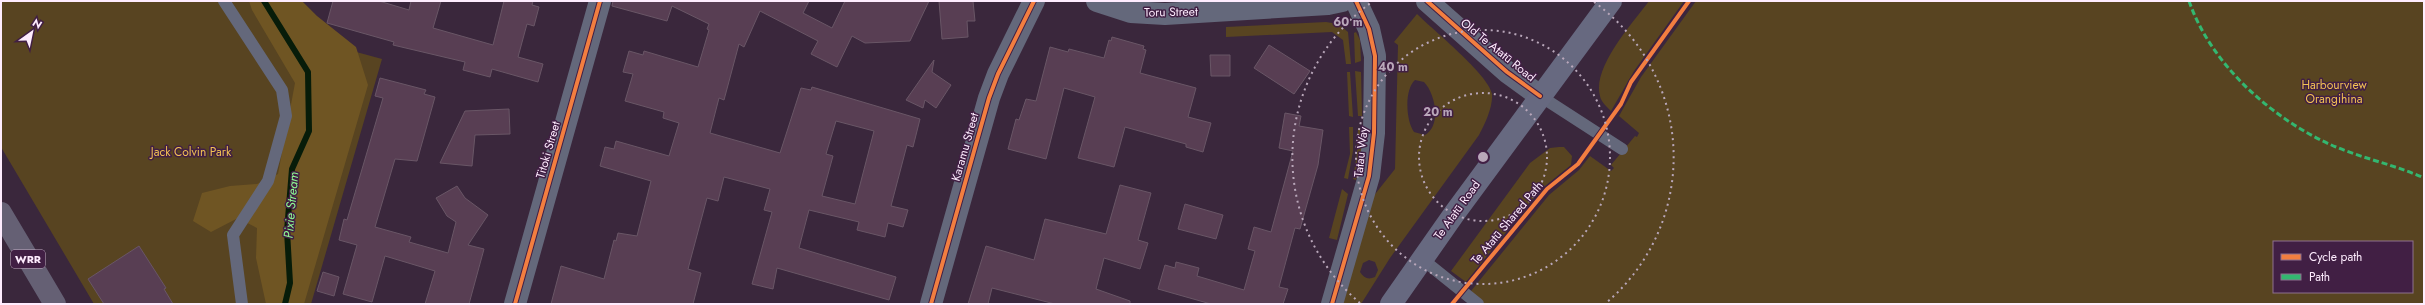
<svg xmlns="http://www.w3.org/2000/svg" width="2425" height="305" font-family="Jost,sans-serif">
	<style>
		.green { fill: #584421; fill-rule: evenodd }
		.forest { fill: #6f5523 }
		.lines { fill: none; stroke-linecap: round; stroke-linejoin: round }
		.stream { stroke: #071c09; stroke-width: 6 }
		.building { fill: #583e53; stroke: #695666; fill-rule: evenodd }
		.service { stroke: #64687b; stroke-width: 12 }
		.minor { stroke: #64687b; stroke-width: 22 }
		.tertiary { stroke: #64687b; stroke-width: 22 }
		.secondary { stroke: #676980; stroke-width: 22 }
		.motorway { stroke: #656074; stroke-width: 22 }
		.quiet { stroke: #33b770; stroke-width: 3; stroke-dasharray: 6 3; stroke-linecap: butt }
		.cycleway-casing { stroke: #411f44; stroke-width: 6 }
		.cycleway { stroke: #f27e40; stroke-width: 4 }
		.ring { fill: none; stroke: #b9a7ba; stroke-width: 2; stroke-dasharray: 2 4 }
		.labels { text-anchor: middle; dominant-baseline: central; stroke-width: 3; stroke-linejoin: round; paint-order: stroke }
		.shield { fill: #411f44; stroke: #c5aec6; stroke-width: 1 }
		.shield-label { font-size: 11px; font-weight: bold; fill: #feecfe }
		.street-label { font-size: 12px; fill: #feecfe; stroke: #411f44 }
		.park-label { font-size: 12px; fill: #f2c153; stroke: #411f44 }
		.water-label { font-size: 13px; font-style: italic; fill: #8efa92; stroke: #411f44 }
		.centre { fill: #b9a7ba; stroke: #411f44; stroke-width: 2 }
		.ring-label { font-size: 12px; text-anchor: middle; font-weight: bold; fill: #b9a7ba; stroke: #411f44; stroke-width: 3; stroke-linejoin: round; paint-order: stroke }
	</style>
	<rect width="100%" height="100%" fill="#3a273c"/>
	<!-- green -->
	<path class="green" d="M1,1H298L327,44L382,59L311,304H94L1,147Z
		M1649,1H1684L1634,71L1611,111C1607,107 1601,102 1600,96C1592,67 1633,23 1649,1Z
		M1696,1H2424V304H1473L1471,291L1549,195L1579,170L1590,156L1611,171L1614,168L1611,165L1635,136L1637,137L1639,133L1619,116L1641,77ZM2274,242H2412V292H2274Z
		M1417,14C1433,30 1489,75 1492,94C1493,107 1485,124 1479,135L1390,258L1361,304H1342L1372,198L1395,169L1398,45L1394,42ZM1415,80L1424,82C1435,93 1442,125 1425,135L1414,132C1406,121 1404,90 1415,80ZM1369,260L1375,262L1378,270L1375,277C1368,280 1364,278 1360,272L1363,263Z
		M1326,22L1338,24L1348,32L1351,64H1346L1343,40L1332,32L1226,37V27Z
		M1356,32L1360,40L1361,61L1355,63L1354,33Z
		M1355,71L1361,72L1362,116H1358Z
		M1347,72H1350L1353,117L1349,116Z
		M1349,127H1353V151L1348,179L1344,178L1350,154Z
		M1358,128L1362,131L1361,154L1356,180L1353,179L1357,153Z
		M1559,147H1564L1572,156L1571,165L1540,190L1466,282L1451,271L1530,163L1550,148Z
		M1342,189L1348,194L1337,240L1329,238Z"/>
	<!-- forest -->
	<path class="forest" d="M249,1H302L317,16L356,47L368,85L304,304H266L256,258L257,228L238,218L211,232L193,221L202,193L230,186L257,184L278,174L295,83L252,10Z"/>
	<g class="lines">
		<!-- stream -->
		<path class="stream" d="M264,1L308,72L309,131L292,169L287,231L290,283L285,304"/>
	</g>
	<!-- building -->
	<path class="building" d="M333,1H379L409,10L411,1H441L433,28L493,45L504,1H533L532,5L539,7L534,26L527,24L518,57L543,64L538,82L492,69L490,77L463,70L465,62L393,45L394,42L327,23Z
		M613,1H809L803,13L832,28L845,1H929L910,41L865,43L852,36L837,67L811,54L818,41L760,11L744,47L739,44L724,100L719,98L710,133L780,153L801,88L811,90L812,87L920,119L913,147L907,145L891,206L908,210L903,227L888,223L885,237L857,230L859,222L809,210L799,248L896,277L889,300L777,268L773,289L752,284L772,212L764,210L770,189L724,177L718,201L707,198L688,269L701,273L693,304H551L561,266L604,279L614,240L616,241L618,233L637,236L651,181L600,166L605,147L614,149L616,141L669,156L679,123L663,118L664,112L625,101L633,74L623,72L629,51L643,55L644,51L698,67L709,30L707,29L709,24L672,6L667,21L612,6ZM836,121L874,131L855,204L822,196L833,156L826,154Z
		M939,1H973L975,21H967L968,37L942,39Z
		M1112,37L1144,46L1143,49L1146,50L1140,73L1196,88L1188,117L1211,123L1203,152L1186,147V144L1125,127L1114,167L1078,158L1095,97L1064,88L1046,159L1008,149L1016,119L1019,120L1026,99L1036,101L1050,47L1068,52L1069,49L1104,58L1109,40L1111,41Z
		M1269,45L1310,71L1294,94L1254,68Z
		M1210,55H1230V76H1211Z
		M934,60L932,72L951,85L936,108L925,100L923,108L906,100Z
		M380,78L426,90L424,94L435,97L417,161L395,159L375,227L411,237L409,242L448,253L456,222L447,216L436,198L457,186L465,198L488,215L468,245L484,249L469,304H425L435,271L385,256L372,302L343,294L357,245L339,240L344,219L347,220L383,98L375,96Z
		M509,109L510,134L475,135L472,166L440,163L465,111Z
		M1285,113L1301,116L1299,126L1323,130L1318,165L1300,229L1295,228L1279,287L1288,289L1283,304H1211L1158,289L1165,265L1175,268L1176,262L1199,268L1197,276L1244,290L1255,251L1248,249L1254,227L1271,232L1293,151L1279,148Z
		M1120,185L1151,193L1138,240L1148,243L1140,269L1104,258L1096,289L1130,301V304H1055L992,288L988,304H968L986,246L1034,260L1045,219L1106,234Z
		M1185,204L1223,215L1216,239L1178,229Z
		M139,246L166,288L164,289L173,304H104L88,279Z
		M323,272L339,277L334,296L317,291Z"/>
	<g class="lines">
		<!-- service -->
		<path class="service" d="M224,1L282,90L286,116L268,181L233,235L242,304
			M1540,96L1622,149
			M1422,259L1478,304"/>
		<!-- minor -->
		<path class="minor" d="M1097,1L1131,12L1165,14L1328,4L1342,1
			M515,304L600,1
			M931,304L989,98L998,74L1034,1
			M1332,304L1369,176L1374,133L1375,56L1369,29L1356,1"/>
		<!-- tertiary -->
		<path class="tertiary" d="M1427,1L1507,72L1540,96"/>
		<!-- secondary -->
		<path class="secondary" d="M1391,304L1454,214L1611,1"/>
		<!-- motorway -->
		<path class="motorway" d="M1,213L55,304"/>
		<!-- quiet -->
		<path class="quiet" d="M2189,1C2211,65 2274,121 2336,147C2365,159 2395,165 2424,178"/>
		<defs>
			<path id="cycleway" d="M1427,1L1507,72L1540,96
				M515,304L600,1
				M931,304L989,98L998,74L1034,1
				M1332,304L1369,176L1374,133L1375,56L1369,29L1356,1
				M1452,304L1547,189L1578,164L1621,104L1631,82L1689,1"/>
		</defs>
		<!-- cycleway casing -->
		<use href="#cycleway" class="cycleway-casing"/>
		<!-- cycleway -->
		<use href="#cycleway" class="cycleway"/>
	</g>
	<!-- distance rings -->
	<g class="ring">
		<circle cx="1483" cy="157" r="64"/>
		<circle cx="1483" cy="157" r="127"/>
		<path d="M1360 303A191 191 0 0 1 1372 2M1594 2A191 191 0 0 1 1606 303"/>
	</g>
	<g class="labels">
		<!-- shield labels -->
		<rect class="shield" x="11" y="250" width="34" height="18" rx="3"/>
		<g class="shield-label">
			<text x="28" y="259">WRR</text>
		</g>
		<!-- street labels -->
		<g class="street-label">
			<text transform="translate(1171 12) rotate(-1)">Toru Street</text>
			<text transform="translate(1498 50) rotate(39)">Old Te Atatū Road</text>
			<text transform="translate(965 147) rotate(-74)">Karamu Street</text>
			<text transform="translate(548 150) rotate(-74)">Titoki Street</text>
			<text transform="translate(1361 152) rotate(-84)">Tatau Way</text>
			<text transform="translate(1457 210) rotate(-54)">Te Atatū Road</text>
			<text transform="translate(1507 223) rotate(-50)">Te Atatū Shared Path</text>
		</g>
		<!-- park labels -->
		<g class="park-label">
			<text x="2334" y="85">Harbourview<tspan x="2334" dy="14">Orangihina</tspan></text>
			<text x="191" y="152">Jack Colvin Park</text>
		</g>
		<!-- water labels -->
		<g class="water-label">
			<text transform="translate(291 205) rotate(-85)">Pixie Stream</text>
		</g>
	</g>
	<circle cx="1483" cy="157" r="6" class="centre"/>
	<g class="ring-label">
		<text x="1348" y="26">60 m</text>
		<text x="1393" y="71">40 m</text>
		<text x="1438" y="116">20 m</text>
	</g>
	<!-- border -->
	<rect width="2425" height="305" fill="none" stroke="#feecfe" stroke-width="4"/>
	<!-- legend -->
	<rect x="2273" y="241" width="140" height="52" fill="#411f44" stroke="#8d718e"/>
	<rect x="2281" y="254" width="20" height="6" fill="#f27e40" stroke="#8d718e"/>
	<text x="2309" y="261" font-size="12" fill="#feecfe">Cycle path</text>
	<rect x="2281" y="274" width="20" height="6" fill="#33b770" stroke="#8d718e"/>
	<text x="2309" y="281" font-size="12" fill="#feecfe">Path</text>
	<!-- north arrow -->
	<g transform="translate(32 32) rotate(33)" stroke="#411f44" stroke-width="3" paint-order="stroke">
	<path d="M0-3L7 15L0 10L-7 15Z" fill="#feecfe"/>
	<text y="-6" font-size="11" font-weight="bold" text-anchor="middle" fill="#feecfe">N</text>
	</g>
</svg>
